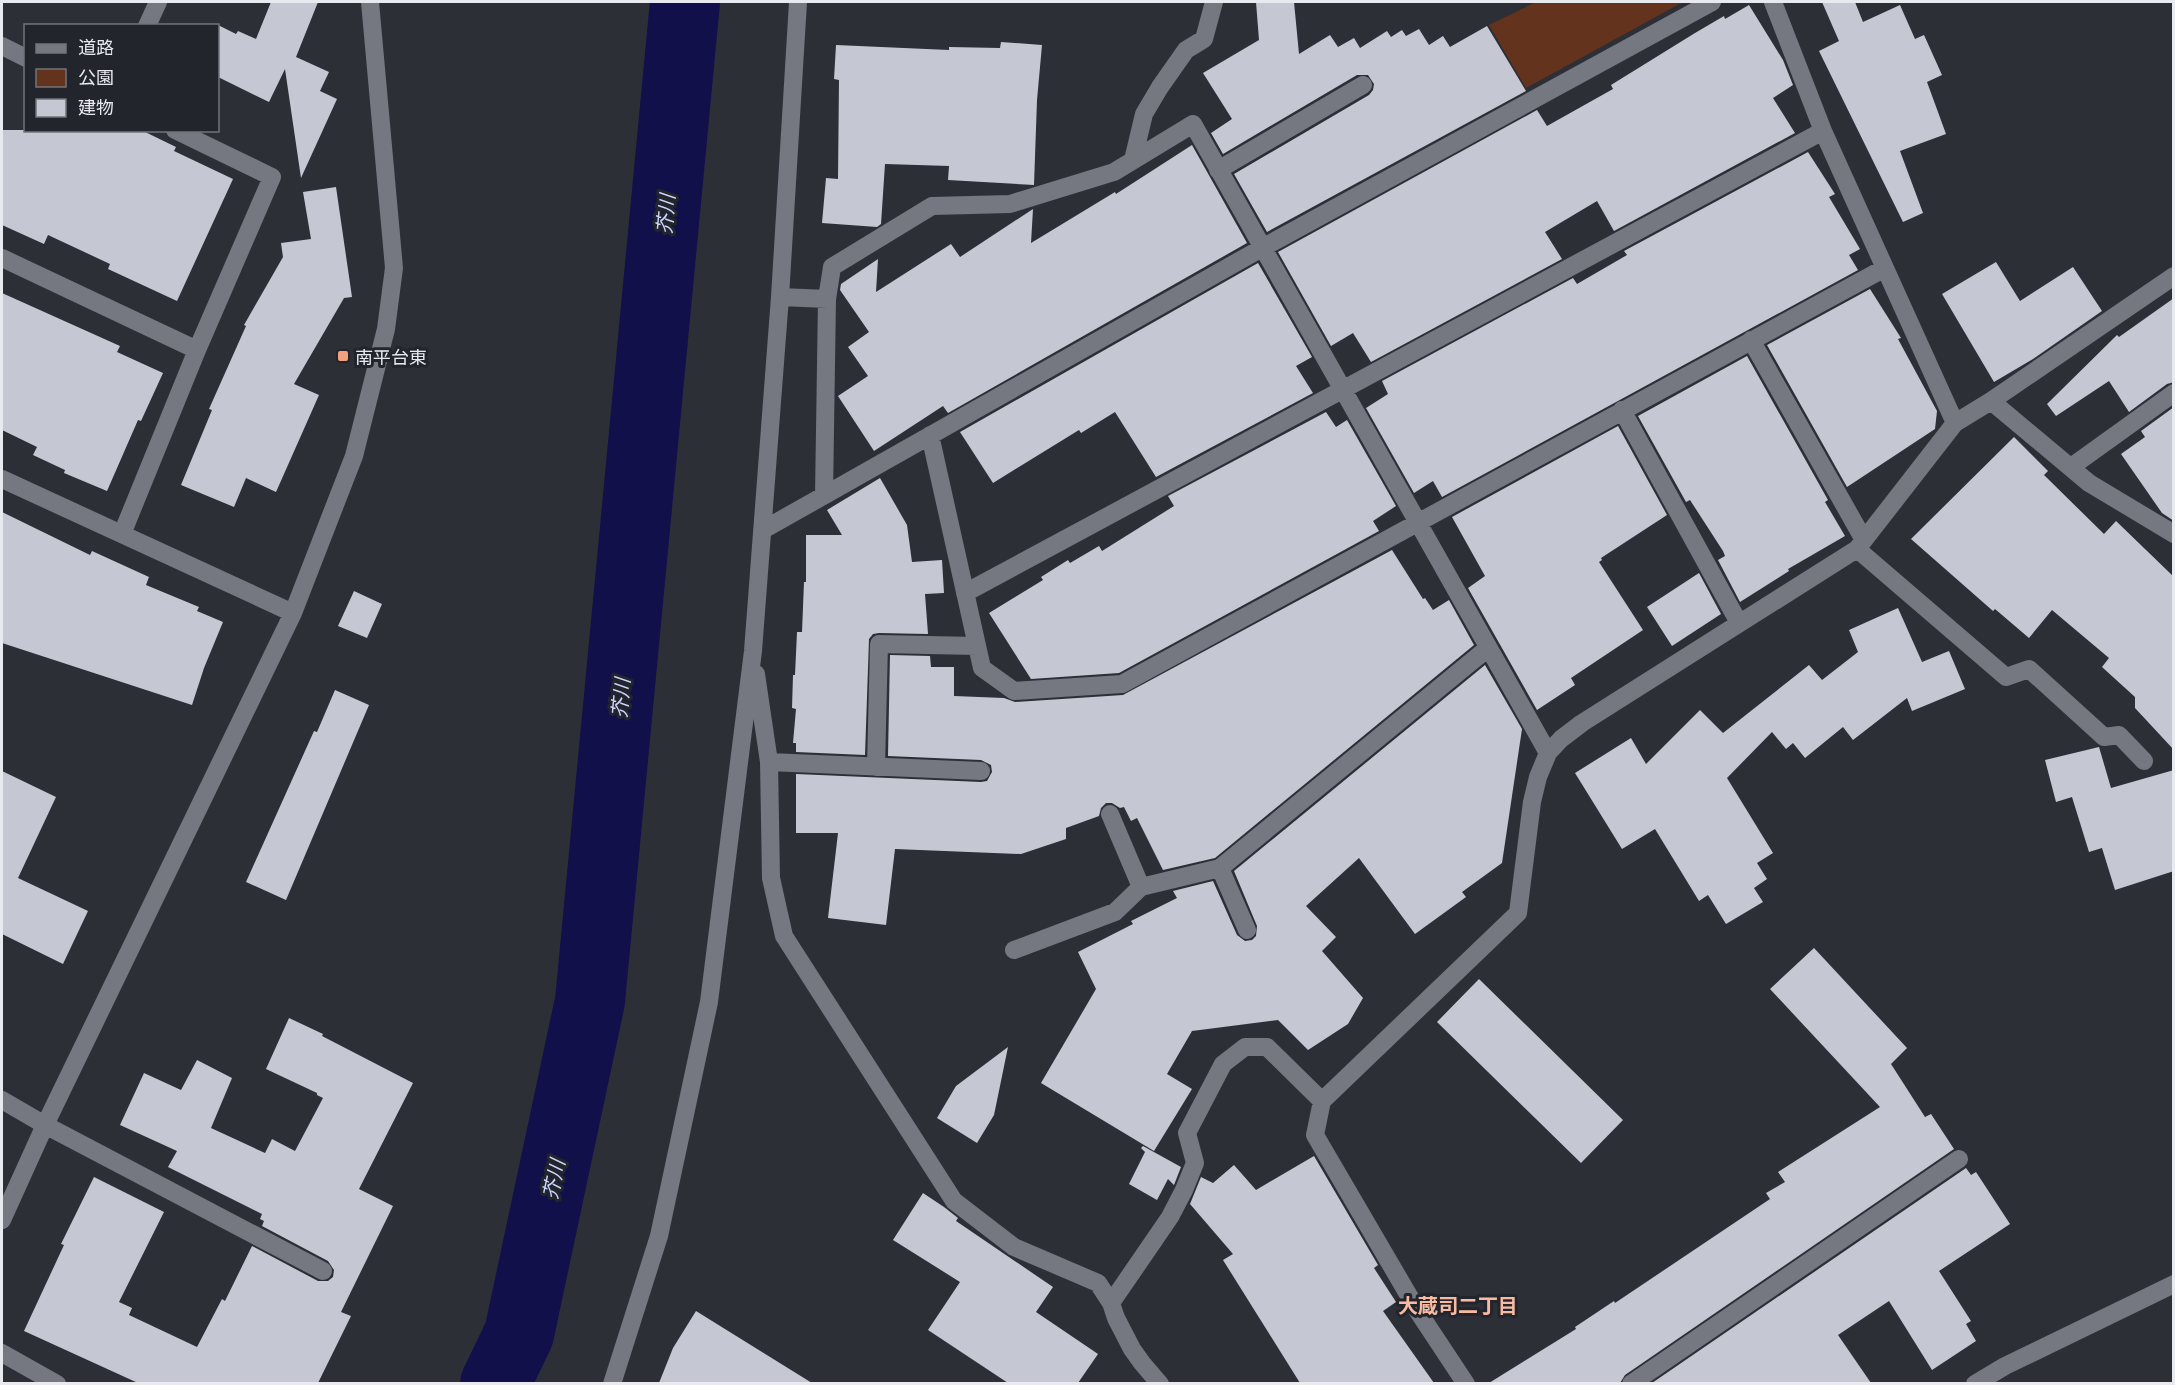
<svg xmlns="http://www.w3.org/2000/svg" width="2175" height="1385" font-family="Literata,'Noto Sans JP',serif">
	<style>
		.green { fill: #63331d }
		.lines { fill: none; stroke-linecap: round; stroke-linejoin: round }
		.river { stroke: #12104b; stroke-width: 70 }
		.building { fill: #c5c8d2 }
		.minor { stroke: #757781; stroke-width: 18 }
		.poi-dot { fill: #f1a17d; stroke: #23252d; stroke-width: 2 }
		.labels { text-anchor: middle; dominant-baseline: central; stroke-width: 6; stroke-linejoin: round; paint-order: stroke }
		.poi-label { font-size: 18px; fill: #e9eaf0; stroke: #23252d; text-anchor: start }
		.water-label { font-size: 20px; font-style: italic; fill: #ced6fd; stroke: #23252d }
		.neighbourhood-label { font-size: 20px; font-weight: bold; fill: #f8baa0; stroke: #23252d }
	</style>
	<rect width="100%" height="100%" fill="#2d2f37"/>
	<!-- green -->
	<path class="green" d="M1536,2H1683L1526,88L1489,25Z"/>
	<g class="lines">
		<!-- river -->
		<path class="river" d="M495,1384L519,1334L590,1001L685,2"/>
	</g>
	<!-- building -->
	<path class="building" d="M271,2H318L296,57L329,72L320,91L337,99L301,178L285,69L269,102L218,77V25L236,34L238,31L256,39Z
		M1256,2H1294L1299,54L1330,35L1338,47L1354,38L1360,48L1387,31L1391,37L1402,30L1406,36L1419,29L1429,45L1443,36L1450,47L1487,26L1526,91L1267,232L1234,174L1369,95L1373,90L1374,84L1368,75H1357L1223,154L1211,133L1232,119L1203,73L1259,40Z
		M1822,2H1855L1863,22L1900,5L1915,39L1924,35L1942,75L1927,82L1946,134L1900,151L1923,213L1903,222L1819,51L1839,41Z
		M1749,5L1783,60L1793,85L1773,98L1795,133L1614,231L1597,201L1545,232L1562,259L1371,362L1353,333L1331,346L1278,252L1537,110L1547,126L1613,89L1611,85L1695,33L1724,16L1725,19Z
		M1001,42L1042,45L1037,100L1034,185L948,180L949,166L885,164L881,224L877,227L822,223L826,178L838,179L839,80L834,79L836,45L949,50V47L1000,48Z
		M2,130H141L176,147L174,151L233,179L177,301L108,269L110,264L48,235L44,244L2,225Z
		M1192,145L1247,243L948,413L943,406L874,451L838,396L868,376L848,347L869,332L840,290L841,284L878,259L876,292L951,244L960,257L1033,209L1031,243L1115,192L1116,194Z
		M1808,152L1835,194L1829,197L1860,249L1849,255L1858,270L1442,497L1433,481L1414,493L1366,408L1388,394L1382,381L1573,278L1577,284L1627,255L1624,251Z
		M336,187L352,297L344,298L294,384L319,395L276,492L246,478L234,507L181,485L212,410L209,409L246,326L244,325L283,257L281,243L311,239L303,192Z
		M1996,262L2020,301L2073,267L2102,311L2033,359L1994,382L1942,294Z
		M1258,263L1312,357L1296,366L1313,393L1156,477L1115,412L1081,433L1079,430L993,483L960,432Z
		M1870,289L1901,338L1898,339L1937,411L1935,429L1847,487L1767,345Z
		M2,293L120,346L117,352L163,373L141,421L138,420L107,491L64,473L65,470L33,455L37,447L2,430Z
		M2174,298V382L2167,384L2129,412L2109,381L2056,416L2047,404L2117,335L2119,337Z
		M1747,356L1828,500L1825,502L1845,536L1788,569L1789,571L1740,602L1718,560L1725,556L1723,551L1690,500L1686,502L1638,416Z
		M2174,407V521L2162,513L2121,454L2145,437L2141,431Z
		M1326,412L1336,427L1347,420L1396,506L1373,521L1379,531L1119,673L1031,679L989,613L1043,580L1041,577L1068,560L1070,563L1099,546L1102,551L1174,506L1168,496Z
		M1618,426L1667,515L1601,558L1602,560L1599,562L1643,630L1571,678L1575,685L1537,710L1468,588L1485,576L1452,517Z
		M2014,437L2048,471L2044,475L2104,534L2116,521L2174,577V750L2135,708V697L2102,667L2109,658L2052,610L2029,638L1995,609L1993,611L1911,539Z
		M880,478L907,525L912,562L942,560L944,593L925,594L928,634L879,633L873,634L869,639L865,755L796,752V743H793L796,709L792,708L793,675H795L797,632H802L804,582H806V535H842L827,510Z
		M2,512L90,555L92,551L149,577L146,585L199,607L197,611L223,622L204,668L192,705L2,643Z
		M1392,550L1423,599L1425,598L1433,610L1449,600L1474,645L1215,858L1163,870L1137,818L1131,821L1124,807L1120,808L1112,803H1106L1101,808L1099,816L1066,828V839L1021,854L895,849L886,925L828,918L838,833H796V774L981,782L987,781L992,772L991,765L981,760L888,756L890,655L930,656L931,667H954V696L1004,698L1015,702L1123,695Z
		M1699,573L1721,614L1672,646L1647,607Z
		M354,591L382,604L367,638L338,626Z
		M1898,608L1922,662L1949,651L1965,689L1912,711L1907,698L1853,740L1843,727L1805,758L1793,743L1786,749L1772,732L1727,778L1773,853L1757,863L1767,879L1754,888L1763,902L1726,924L1708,895L1699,901L1655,829L1622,849L1575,773L1631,738L1646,764L1700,710L1723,733L1809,665L1822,680L1858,652L1849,630Z
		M1485,665L1522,729L1502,863L1462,892L1466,897L1415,934L1359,858L1306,906L1336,937L1322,951L1363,998L1348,1024L1308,1050L1278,1020L1192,1031L1167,1074L1192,1089L1154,1151L1041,1083L1096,989L1078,952L1133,924L1131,921L1177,898L1173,891L1213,881L1237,935L1245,941L1252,940L1256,936L1257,926L1234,871Z
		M335,690L369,705L286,900L246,882L314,731L317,732Z
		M2099,747L2111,788L2174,770V871L2115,890L2102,848L2089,852L2072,797L2056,802L2045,760Z
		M2,771L56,797L18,878L88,911L63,964L2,934Z
		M1814,948L1907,1048L1891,1064L1925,1117L1931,1114L1954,1149L1625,1375L1620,1383H1489L1576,1329L1575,1327L1614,1301L1615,1303L1770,1199L1766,1193L1785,1182L1778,1172L1880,1107L1770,989Z
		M1479,979L1623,1120L1581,1163L1437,1022Z
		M289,1018L323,1034L322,1036L413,1083L359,1189L393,1206L341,1312L351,1316L318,1383H138L24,1331L64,1245L61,1244L94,1177L164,1212L119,1302L132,1308L129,1315L197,1347L222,1299L225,1301L252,1246L318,1281H328L333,1277L334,1270L328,1261L262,1226L264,1221L260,1219L262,1214L168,1167L177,1151L120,1125L144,1073L181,1090L197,1060L232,1078L211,1128L265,1153L272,1139L295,1151L323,1098L317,1095V1093L266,1069Z
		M1008,1047L994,1115L977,1143L937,1118L956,1086Z
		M1143,1146L1181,1167L1174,1185L1168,1179L1157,1200L1129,1184L1145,1152L1141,1148Z
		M1314,1156L1378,1265L1374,1268L1396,1302L1383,1311L1434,1383H1300L1223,1260L1233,1254L1190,1204L1201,1177L1213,1183L1234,1165L1256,1190Z
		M1966,1168L1971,1175L1976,1172L2010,1224L1939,1271L1971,1321L1966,1324L1976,1341L1932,1370L1889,1301L1838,1335L1871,1383H1652Z
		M923,1193L944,1207L958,1218L956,1221L1053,1287L1036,1312L1098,1354L1078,1383H1008L928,1330L960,1282L893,1240Z
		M696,1311L812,1383H659L673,1348Z"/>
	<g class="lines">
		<!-- minor -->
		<path class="minor" d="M1773,2L1823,131L1955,423
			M147,26L158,2
			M2,46L26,58
			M1133,160L1144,114L1160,87L1186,50L1204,39L1214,2
			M1218,170L1363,85
			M2,258L197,350
			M780,297L827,299L832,267L932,206L1010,204L1114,172L1193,124L1548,753
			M1751,340L1864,540
			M1991,401L2089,483L2174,534
			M1622,410L1739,623
			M930,435L982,668L1014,691L1122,684L1885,268
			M2071,467L2174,393
			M2,479L293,613
			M824,495L827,299
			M763,530L1262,248L1712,2
			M122,534L197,350L272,177L175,130
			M1857,549L2006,677L2029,669L2104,737L2119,735L2144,761
			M965,593L1823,131
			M756,674L769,762L771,878L784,936L954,1201L1014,1247L1098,1283L1111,1303L1116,1318L1132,1349L1142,1363L1160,1384
			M769,762L981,771
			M876,767L879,644L977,646
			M1110,814L1141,887
			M1220,868L1247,930
			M1014,950L1115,912L1141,887L1220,868L1488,648
			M2,1100L45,1125L323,1271
			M2,1220L45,1125L293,613L354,456L386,329L394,268L370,2
			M1111,1303L1170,1217L1184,1190L1195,1163L1187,1133L1223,1064L1245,1047H1267L1322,1101
			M2,1353L57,1384
			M612,1384L659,1236L709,1002L753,651L780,297L798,2
			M1466,1384L1419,1313L1315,1135L1322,1101L1518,913L1532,802L1538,777L1548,753L1561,739L1582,723L1857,549L1955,423L1991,401L2174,276
			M1631,1384L1959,1159
			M1975,1384L2005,1366L2174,1284"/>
	</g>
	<!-- markers -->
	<rect class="poi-dot" x="337" y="350" width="12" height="12" rx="3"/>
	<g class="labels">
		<!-- poi labels -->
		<g class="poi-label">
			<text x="355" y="356">南平台東</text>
		</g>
		<!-- water labels -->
		<g class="water-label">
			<text transform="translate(664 214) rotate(-85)">芥川</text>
			<text transform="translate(619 698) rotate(-85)">芥川</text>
			<text transform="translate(552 1179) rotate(-78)">芥川</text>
		</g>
		<!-- neighbourhood labels -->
		<g class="neighbourhood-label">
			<text x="1458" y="1304">大蔵司二丁目</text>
		</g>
	</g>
	<!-- border -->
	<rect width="2175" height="1385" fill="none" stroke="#e9eaf0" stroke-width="6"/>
	<!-- legend -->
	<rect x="24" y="24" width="195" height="108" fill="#23252d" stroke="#72747b" stroke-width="1.5"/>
	<rect x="36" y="44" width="30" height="9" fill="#757781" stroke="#72747b" stroke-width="1.5"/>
	<text x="78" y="54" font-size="18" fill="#e9eaf0">道路</text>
	<rect x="36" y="69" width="30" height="18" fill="#63331d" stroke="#72747b" stroke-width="1.5"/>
	<text x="78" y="84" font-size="18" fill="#e9eaf0">公園</text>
	<rect x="36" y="99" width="30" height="18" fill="#c5c8d2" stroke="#72747b" stroke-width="1.5"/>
	<text x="78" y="114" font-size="18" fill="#e9eaf0">建物</text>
</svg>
